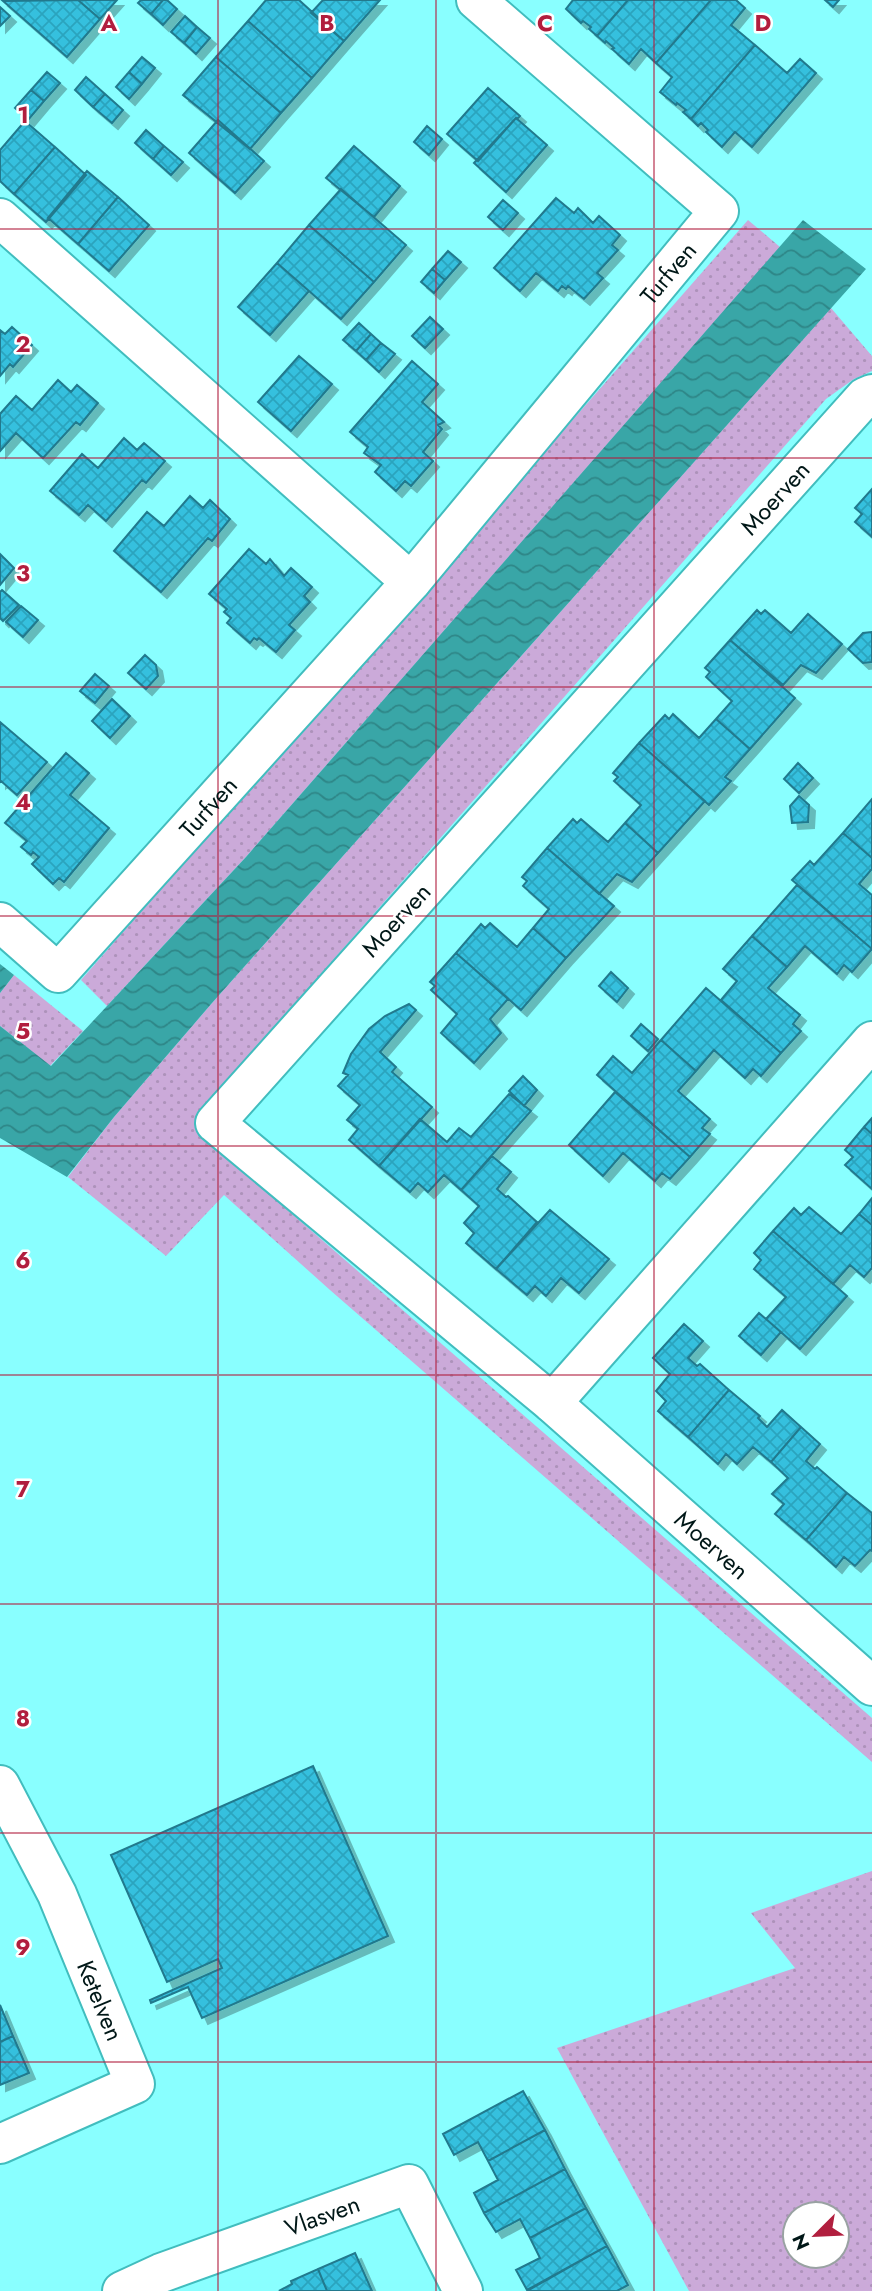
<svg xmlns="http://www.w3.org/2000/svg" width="872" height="2291" font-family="Jost,sans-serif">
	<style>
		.grass { fill: url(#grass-dots); fill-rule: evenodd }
		.water { fill: url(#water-waves) }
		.building { fill: url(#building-cross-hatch); stroke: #20798d; stroke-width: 2; filter: url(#shadow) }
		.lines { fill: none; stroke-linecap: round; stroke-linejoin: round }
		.minor-casing { stroke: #41bdbe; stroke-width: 42 }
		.minor { stroke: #fff; stroke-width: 38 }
		.grid { fill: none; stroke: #b11e3e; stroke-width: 2; stroke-opacity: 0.55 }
		.labels { text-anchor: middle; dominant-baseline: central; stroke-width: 5; stroke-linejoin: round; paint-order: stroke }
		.street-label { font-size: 24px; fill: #001717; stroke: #fff }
		.grid-label { font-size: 23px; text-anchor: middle; font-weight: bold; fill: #b11e3e; stroke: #fff; stroke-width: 5; stroke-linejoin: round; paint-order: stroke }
	</style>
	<defs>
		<pattern id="grass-dots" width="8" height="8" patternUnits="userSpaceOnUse" patternTransform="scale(1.75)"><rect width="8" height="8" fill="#cbaad9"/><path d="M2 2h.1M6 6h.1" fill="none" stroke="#ad92ba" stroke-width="1.8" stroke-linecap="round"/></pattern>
		<pattern id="water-waves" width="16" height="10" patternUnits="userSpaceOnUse" patternTransform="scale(1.75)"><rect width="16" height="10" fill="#39a6a7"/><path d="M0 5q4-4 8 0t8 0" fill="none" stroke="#2e8687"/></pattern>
		<pattern id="building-cross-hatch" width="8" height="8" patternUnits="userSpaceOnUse" patternTransform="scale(1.75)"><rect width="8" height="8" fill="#34c0de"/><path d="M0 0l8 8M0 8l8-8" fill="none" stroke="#2ca4be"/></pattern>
		<filter id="shadow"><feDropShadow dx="6" dy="6" stdDeviation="0" flood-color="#0004"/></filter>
	</defs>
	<rect width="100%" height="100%" fill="#89ffff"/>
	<!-- grass -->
	<path class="grass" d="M748,220L780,247L246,857L107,1006L81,980Z
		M831,308L872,356V371L854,379L826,399L240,1066L221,1093L218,1118L253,1180L872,1718V1762L330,1290L224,1195L166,1256L68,1177L114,1117L212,1003Z
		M14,975L83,1031L50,1066L0,1026V993Z
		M872,1871V2291H689L557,2048L795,1968L751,1913ZM795,2214H837V2256H795Z"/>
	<!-- water -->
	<path class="water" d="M803,220L866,269L212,1003L114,1117L67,1177L0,1138V1026L51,1066L246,857Z
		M0,964L14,975L0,993Z"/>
	<!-- building -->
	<path class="building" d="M78,0L100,19L67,57L3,1Z
		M78,0H117L100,19Z
		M141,0H163L151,14L138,3Z
		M163,0H167L177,9L163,25L151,14Z
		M266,0H299L344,41L312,78L248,21Z
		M323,0H380L344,41L311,13Z
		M573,0H628L597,36L589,29L591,27L583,21L581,23L566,9Z
		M628,0H711L656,63L641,49L629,64L612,49L614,48L606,41L605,43L597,36Z
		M711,0H736L745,8L731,25L755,45L691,119L683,112L686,110L677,103L676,105L660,92L672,77L656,63Z
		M825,0H839L833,7Z
		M0,7L10,16L0,26Z
		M185,16L197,27L184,43L171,32Z
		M248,21L312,78L281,113L216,57Z
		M197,27L210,38L196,54L184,43Z
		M755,45L787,73L800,59L816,73L752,147L735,132L722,147L706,132L708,130L701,123L698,126L691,119Z
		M142,57L155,68L142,84L129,72Z
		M216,57L281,113L250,149L183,95Z
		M47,72L60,83L44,101L31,90Z
		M129,72L142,84L129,99L116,87Z
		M86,77L105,94L93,107L75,90Z
		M488,88L520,116L517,119L516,118L478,161L447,134Z
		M31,90L44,101L28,120L15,108Z
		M105,94L123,110L112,123L93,107Z
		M516,118L547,145L506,192L474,163Z
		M218,120L264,161L235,193L189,153Z
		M25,121L55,147L14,194L0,181V150Z
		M427,126L442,139L429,155L414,142Z
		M146,130L164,146L153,159L135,143Z
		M164,146L183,162L171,175L153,159Z
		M354,146L400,186L374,217L326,178Z
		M55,147L86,175L46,222L14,194Z
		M87,171L118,197L78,244L48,218Z
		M341,189L406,245L374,282L309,225Z
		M118,197L149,225L109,271L78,244Z
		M556,198L574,213L578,208L593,223L599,216L620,235L612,245L618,250L597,273L603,278L584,299L568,286L566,289L562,286L558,291L536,273L520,291L494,268Z
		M503,200L518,213L503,230L488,217Z
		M309,225L374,282L341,319L277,263Z
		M448,251L461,262L445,280L432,269Z
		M277,263L309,291L270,335L238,307Z
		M432,269L445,280L434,293L421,282Z
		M430,317L443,329L425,348L412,336Z
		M359,323L371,334L356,351L343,340Z
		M12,327L32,345L13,367L10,364L0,376V330L5,334Z
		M371,334L381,343L366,360L356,351Z
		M381,343L395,354L379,372L366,360Z
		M299,356L332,384L291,431L258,402Z
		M412,361L438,384L422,402L444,422L438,425L442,429L423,452L433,461L411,486L405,481L396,491L375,472L381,465L364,453L368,447L350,432Z
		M58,380L71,392L77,385L98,403L80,425L76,422L43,458L16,433L0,451V414L16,396L32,410Z
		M124,438L137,450L144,443L165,461L146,483L142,480L106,521L88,505L79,515L50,491L82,454L98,468Z
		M872,489V537L855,522L862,514L855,508Z
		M190,496L203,508L210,500L230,519L212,541L208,538L161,592L114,551L147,512L164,526Z
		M249,549L266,564L270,559L284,576L291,568L312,587L304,596L310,602L289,625L295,630L276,652L259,638L257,640L254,638L250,643L227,623L231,618L224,612L227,609L209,594Z
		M0,554L14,568L0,585Z
		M2,590L19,605L3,621L0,618V592Z
		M21,606L38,620L23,637L6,622Z
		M757,610L761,614L765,610L791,633L808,614L842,644L816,673L801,665L783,685L730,640Z
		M872,632V662L863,663L848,649L863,633Z
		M730,640L795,698L750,749L716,719L732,701L706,677L710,672L705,668Z
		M145,655L156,665L158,676L146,689L128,673Z
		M95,674L109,686L95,703L80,691Z
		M112,699L130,716L110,738L92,721Z
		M673,714L699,738L716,719L750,749L725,777L731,781L709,805L639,743L665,715L669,719Z
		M0,722L47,762L17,795L1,781L0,782Z
		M639,743L705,801L658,853L625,823L641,805L614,781L618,777L613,773Z
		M66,753L89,773L70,795L109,828L64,882L59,878L53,884L32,864L39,857L33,852L31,855L21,847L27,841L5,823Z
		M798,763L813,778L799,793L784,779Z
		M799,796L809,805L808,822L792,823L790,806Z
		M872,799V858L843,833Z
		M573,819L577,823L581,819L608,842L625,823L658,853L632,882L617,874L599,894L547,848Z
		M843,833L872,858V869L859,884L872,895V949L792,880L810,861L814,865Z
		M547,848L614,906L566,958L533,928L549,909L523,886L527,881L522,877Z
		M797,885L872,949L852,972L844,965L837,974L805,946L787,967L752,936Z
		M490,923L517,947L533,928L566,958L521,1010L456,953L481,924L485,928Z
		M752,936L787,967L768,988L800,1015L793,1024L801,1031L781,1053L721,1000L737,981L723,969Z
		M456,953L508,999L490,1019L501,1033L474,1063L441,1033L457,1014L431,990L435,986L430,982Z
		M611,972L628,988L617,1002L599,986Z
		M706,988L781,1053L761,1076L753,1069L745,1078L714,1050L696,1071L661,1040Z
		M409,1004L416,1010L380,1052L396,1067L392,1072L432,1107L379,1166L349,1140L358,1129L347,1120L360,1105L338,1086L348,1075L343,1073L351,1054L369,1029L385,1016Z
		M641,1024L658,1039L648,1051L631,1036Z
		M661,1040L696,1071L678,1091L710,1119L702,1128L710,1134L690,1157L597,1075L613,1056L632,1073Z
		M523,1076L537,1090L524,1106L509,1091Z
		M615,1092L690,1157L670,1179L662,1173L655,1181L623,1153L603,1176L569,1145Z
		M509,1094L531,1111L461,1190L444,1175L428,1192L418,1183L410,1192L379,1166L420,1119L447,1142L459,1128L471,1137Z
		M872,1118V1134L864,1127Z
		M864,1127L872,1134V1189L845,1165L853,1157L845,1150Z
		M492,1156L511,1172L497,1189L506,1197L508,1196L537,1222L496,1269L466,1243L474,1233L464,1223L479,1206L461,1190Z
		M872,1198V1225L859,1214Z
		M809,1207L841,1234L859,1214L872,1225V1268L864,1277L850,1265L833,1284L773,1231L794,1208L801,1215Z
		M550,1210L609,1259L579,1293L561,1278L546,1296L535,1286L527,1295L496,1269Z
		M773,1231L847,1296L800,1349L766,1319L786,1297L754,1269L761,1260L754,1253Z
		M759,1313L781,1332L761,1355L739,1336Z
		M684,1324L703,1341L688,1358L697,1366L700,1364L729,1390L688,1437L658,1411L666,1401L656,1391L670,1374L653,1358Z
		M729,1390L760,1416L758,1418L767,1427L782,1410L801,1427L771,1462L753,1447L737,1464L726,1454L718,1464L688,1437Z
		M801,1427L820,1444L806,1461L815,1469L817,1467L847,1493L806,1540L775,1514L784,1504L772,1494L788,1478L771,1462Z
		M847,1493L872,1513V1551L870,1550L855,1566L844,1557L836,1567L806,1540Z
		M313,1766L388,1936L202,2018L188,1987L151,2003L150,2000L222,1968L218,1959L167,1982L111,1855Z
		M0,2005L13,2036L0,2042Z
		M13,2036L29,2073L0,2085V2042Z
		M523,2091L545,2130L488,2161L478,2142L454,2155L443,2134Z
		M545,2130L565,2169L484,2213L474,2193L498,2180L488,2161Z
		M565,2169L586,2208L530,2238L520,2219L496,2232L484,2213Z
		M586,2208L607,2246L527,2290L516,2270L540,2258L530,2238Z
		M607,2246L628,2285L617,2291H527Z
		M355,2253L372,2291H327L318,2269Z
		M318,2269L327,2291H279L292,2284L291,2281Z"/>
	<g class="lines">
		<defs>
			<g id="minor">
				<path d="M0,218L411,582"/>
				<path id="s1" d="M872,394L865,397L215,1123L552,1403L872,1686"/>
				<path id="s2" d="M0,922L58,973L411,582L719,211L476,0"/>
				<path d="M552,1403L872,1041"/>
				<path id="s3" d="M0,1785L57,1894L135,2084L0,2144"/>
				<path id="s4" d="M122,2291L161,2273L409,2184L463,2291"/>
			</g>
		</defs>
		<!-- minor casing -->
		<use href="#minor" class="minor-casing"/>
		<!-- minor -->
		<use href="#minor" class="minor"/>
	</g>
	<!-- grid -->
	<path class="grid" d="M218,0V2291M436,0V2291M654,0V2291M0,229H872M0,458H872M0,687H872M0,916H872M0,1146H872M0,1375H872M0,1604H872M0,1833H872M0,2062H872"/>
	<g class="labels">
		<!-- street labels -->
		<g class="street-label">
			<text stroke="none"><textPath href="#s2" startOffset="1006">Turfven</textPath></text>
			<text transform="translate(775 498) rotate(-48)">Moerven</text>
			<text stroke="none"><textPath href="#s2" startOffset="301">Turfven</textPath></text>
			<text transform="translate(396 920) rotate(-48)">Moerven</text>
			<text stroke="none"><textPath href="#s1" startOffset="1634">Moerven</textPath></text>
			<text stroke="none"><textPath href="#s3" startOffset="238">Ketelven</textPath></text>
			<text stroke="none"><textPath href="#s4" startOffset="214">Vlasven</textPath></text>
		</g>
	</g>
	<g class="grid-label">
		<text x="109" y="31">A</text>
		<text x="327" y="31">B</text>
		<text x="545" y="31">C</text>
		<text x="763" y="31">D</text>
		<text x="23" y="123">1</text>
		<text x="23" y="352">2</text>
		<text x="23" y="581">3</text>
		<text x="23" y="810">4</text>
		<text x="23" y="1039">5</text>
		<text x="23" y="1268">6</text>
		<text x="23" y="1497">7</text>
		<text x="23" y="1726">8</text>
		<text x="23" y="1955">9</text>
	</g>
	<!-- north arrow -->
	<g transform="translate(816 2235) rotate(246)"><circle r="33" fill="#ffffff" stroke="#99a2a2" stroke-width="2"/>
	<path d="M0-5L12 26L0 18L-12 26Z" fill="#b11e3e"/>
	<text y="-10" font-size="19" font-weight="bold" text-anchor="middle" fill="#001717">N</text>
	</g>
</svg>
